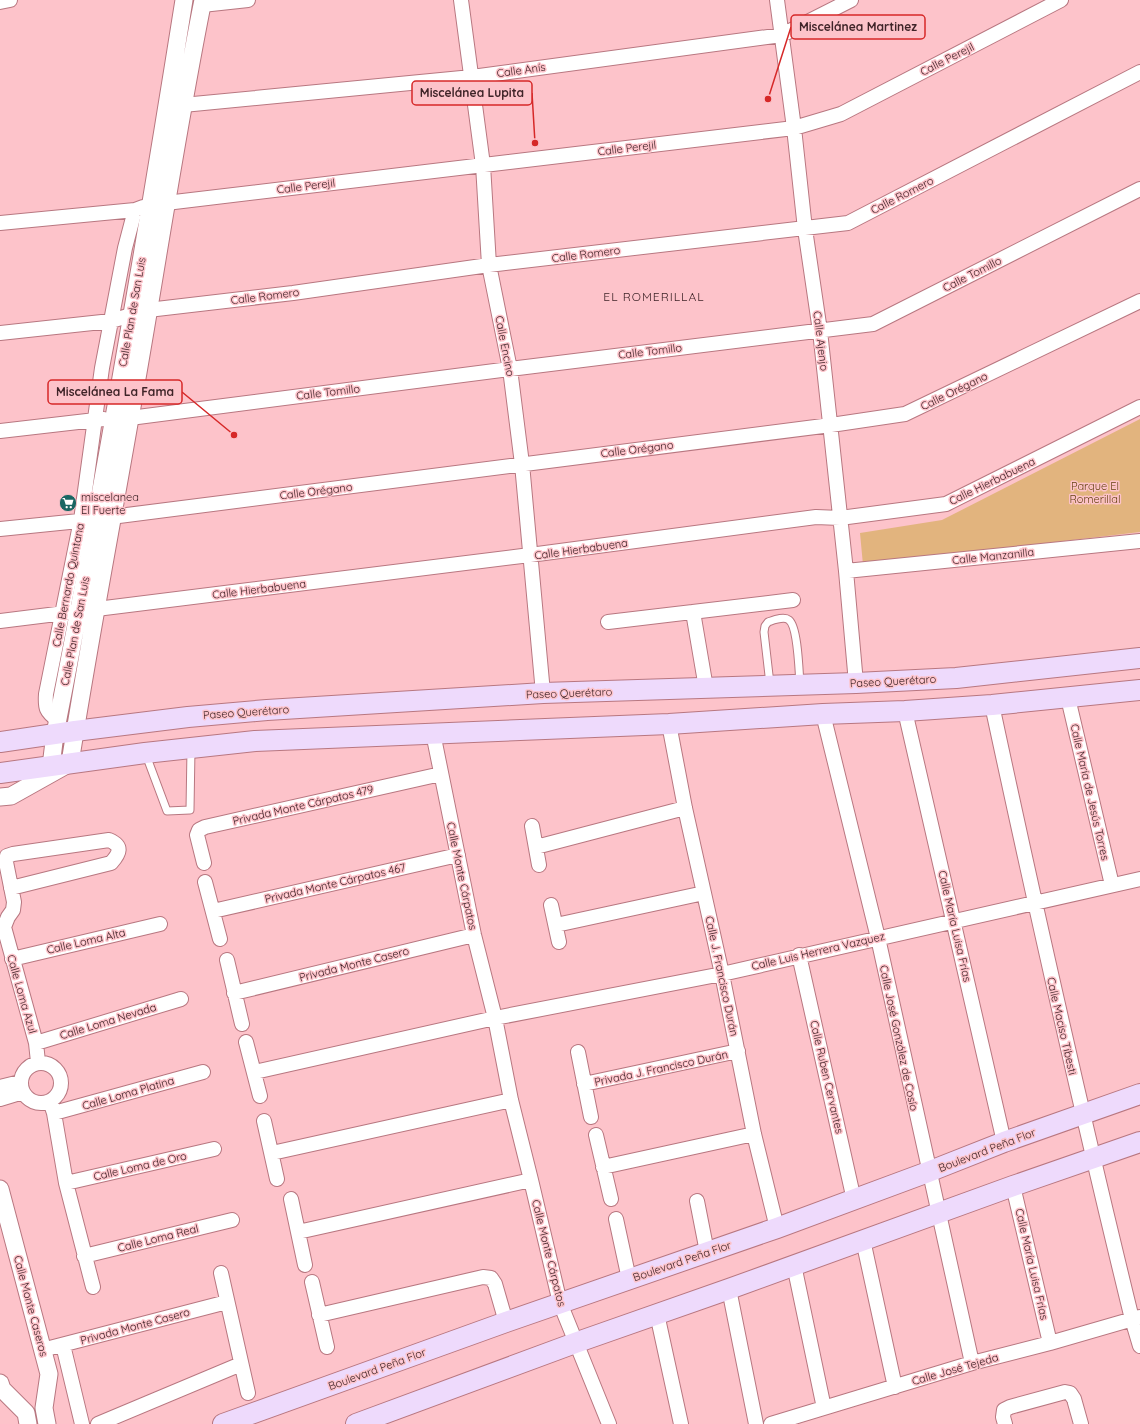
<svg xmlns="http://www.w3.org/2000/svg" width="1140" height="1424" font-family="Quicksand,sans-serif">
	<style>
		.green { fill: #e2b47e }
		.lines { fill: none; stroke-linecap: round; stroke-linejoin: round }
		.service-casing { stroke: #b87780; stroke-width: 9 }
		.minor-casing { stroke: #b87780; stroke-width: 16 }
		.tertiary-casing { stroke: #b87780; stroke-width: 19 }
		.secondary-casing { stroke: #b87780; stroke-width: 22 }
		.service { stroke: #fff; stroke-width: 7 }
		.minor { stroke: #fff; stroke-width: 14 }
		.tertiary { stroke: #fff; stroke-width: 17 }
		.secondary { stroke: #eedafc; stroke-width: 20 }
		.labels { text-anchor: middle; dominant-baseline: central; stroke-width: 3; stroke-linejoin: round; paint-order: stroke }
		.street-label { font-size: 11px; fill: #3f2428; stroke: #fdc3ca }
		.park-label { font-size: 11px; fill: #664311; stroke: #fdc3ca }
		.poi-label { font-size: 11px; fill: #3f2428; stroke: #fdc3ca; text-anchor: start }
		.neighbourhood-label { font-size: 12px; letter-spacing: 1px; fill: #3f2428; stroke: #fdc3ca }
		.leader { fill: none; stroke: #d62828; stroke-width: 1.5 }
		.callout-dot { fill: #d62828; stroke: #fdc3ca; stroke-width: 1.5 }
		.callout { fill: #fdc3ca; stroke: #d62828; stroke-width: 1.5 }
		.callout-label { font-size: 12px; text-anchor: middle; font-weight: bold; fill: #3f2428 }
	</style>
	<rect width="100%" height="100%" fill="#fdc3ca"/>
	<!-- green -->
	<path class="green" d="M1140,419V532L863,565L860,533L942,520Z"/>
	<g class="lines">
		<defs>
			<path id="service" d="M770,684L764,632L765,626L768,622C774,620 784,616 789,620C798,627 799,672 800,684
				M146,755L167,811L190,810L191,749"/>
			<path id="minor" d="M461,0L483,165L489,265L510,369L522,464L543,693
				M777,0L794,128L805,229L820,331L846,571L856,683
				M0,2L10,0
				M202,5L248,0
				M183,105L472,77L782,35L851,0
				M166,203L794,128L841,114L1061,0
				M0,223L135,210L143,207
				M0,333L111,321L148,310L293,293L489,265L848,223L1140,72
				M130,418L510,369L873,324L1140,189
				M0,431L104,419
				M111,517L831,425L905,414L1140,301
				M0,529L89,520
				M846,571L1140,541
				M693,612L706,688
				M0,621L530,555L816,517L840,518L946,504L1140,407
				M608,622L793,600
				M1068,698L1112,885
				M992,705C1036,910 1082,1115 1132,1319L1140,1346
				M905,711L1004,1142
				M823,714L878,938L972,1363
				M58,720C46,712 45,708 46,694L81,520L102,368L125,248L135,210
				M669,724L685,808L722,974L754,1134L777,1228
				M433,733L474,935L495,1018L511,1100L531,1180L560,1303L609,1424
				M532,826L539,865
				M536,847L685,808
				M204,863L197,835L199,830L205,827L441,774
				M205,882L220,939
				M11,888L111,863C120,853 123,846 109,840L13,854L7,856L6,862L14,902L13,910L8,917L4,927L36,1043L38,1062
				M551,905L559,942
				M213,911L458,855
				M556,925L704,893
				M799,955L854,1200
				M12,959L160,924
				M227,960L242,1024
				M234,993L474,935
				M246,1042L260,1096
				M36,1043L181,999
				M578,1052L591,1117
				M21 1083a20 20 0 1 1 40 0a20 20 0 1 1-40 0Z
				M255,1072L495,1018L722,974L1140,879
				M584,1084L738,1051
				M0,1087L20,1082
				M0,1099L23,1092
				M50,1101L54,1113L66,1183L93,1287
				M54,1113L203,1072
				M264,1121L277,1179
				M596,1135L611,1199
				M272,1153L511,1100
				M603,1167L754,1134
				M66,1183L214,1149
				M1013,1186L1050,1343
				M291,1199L305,1265
				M697,1201L707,1252
				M616,1219L629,1279
				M298,1232L531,1180
				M863,1240L895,1387
				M84,1256L232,1220
				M794,1265L824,1408
				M221,1273L248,1393
				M312,1282L327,1347
				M729,1289L756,1424
				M657,1314L681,1424
				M319,1315L483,1277L491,1278L495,1284L506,1322
				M63,1345L82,1424
				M42,1350L227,1302
				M98,1424L241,1364
				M771,1424L972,1363L1050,1343L1140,1317
				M1005,1424L1003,1417L1004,1410L1010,1407L1065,1392L1070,1393L1074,1399L1081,1424"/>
			<path id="tertiary" d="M51,766L55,734C103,490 145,245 184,0
				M0,797L11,796L70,763C88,648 110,533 130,418C155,279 175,139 203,0
				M0,1189L49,1374L44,1408L47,1424
				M0,1383L2,1389L26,1413L28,1424"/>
			<path id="secondary" d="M0,742L75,731L188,717L267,710L543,693L856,683L956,678L1140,658
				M0,773L145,753L255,741L669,724L823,714L905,711L992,705L1140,690
				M223,1424L506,1322L777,1228L928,1172L1004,1142L1140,1094
				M356,1424L575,1343L729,1289L1013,1186L1140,1142"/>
		</defs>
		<!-- service casing -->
		<use href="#service" class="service-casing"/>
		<!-- minor casing -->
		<use href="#minor" class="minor-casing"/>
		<!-- tertiary casing -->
		<use href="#tertiary" class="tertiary-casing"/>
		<!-- secondary casing -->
		<use href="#secondary" class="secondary-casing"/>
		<!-- service -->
		<use href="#service" class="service"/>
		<!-- minor -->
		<use href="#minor" class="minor"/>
		<!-- tertiary -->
		<use href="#tertiary" class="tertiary"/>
		<!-- secondary -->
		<use href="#secondary" class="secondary"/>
	</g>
	<!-- icons -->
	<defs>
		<symbol id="supermarket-disc" viewBox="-11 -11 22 22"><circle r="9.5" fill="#196663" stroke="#fdc3ca"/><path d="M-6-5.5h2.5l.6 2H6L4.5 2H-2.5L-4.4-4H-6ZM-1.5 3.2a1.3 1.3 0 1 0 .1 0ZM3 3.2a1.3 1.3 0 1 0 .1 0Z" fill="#fff"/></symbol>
	</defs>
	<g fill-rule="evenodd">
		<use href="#supermarket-disc" x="58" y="493" width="20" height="20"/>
	</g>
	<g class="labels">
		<!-- street labels -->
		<g class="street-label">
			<text transform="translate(947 59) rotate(-27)">Calle Perejil</text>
			<text transform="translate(521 70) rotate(-8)">Calle Anís</text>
			<text transform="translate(627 148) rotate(-7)">Calle Perejil</text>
			<text transform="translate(306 186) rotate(-7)">Calle Perejil</text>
			<text transform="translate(902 195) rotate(-27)">Calle Romero</text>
			<text transform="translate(586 254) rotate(-7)">Calle Romero</text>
			<text transform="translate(972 274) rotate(-27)">Calle Tomillo</text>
			<text transform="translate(265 296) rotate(-7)">Calle Romero</text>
			<text transform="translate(132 312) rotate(-80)">Calle Plan de San Luis</text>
			<text transform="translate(821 341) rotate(83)">Calle Ajenjo</text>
			<text transform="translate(505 346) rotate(79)">Calle Encino</text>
			<text transform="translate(650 351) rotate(-7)">Calle Tomillo</text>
			<text transform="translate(954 391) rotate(-26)">Calle Orégano</text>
			<text transform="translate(328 392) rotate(-7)">Calle Tomillo</text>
			<text transform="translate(637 449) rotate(-7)">Calle Orégano</text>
			<text transform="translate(992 481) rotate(-26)">Calle Hierbabuena</text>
			<text transform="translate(316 491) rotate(-7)">Calle Orégano</text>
			<text transform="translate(581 549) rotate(-8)">Calle Hierbabuena</text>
			<text transform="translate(993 556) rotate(-6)">Calle Manzanilla</text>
			<text transform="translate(68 585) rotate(-79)">Calle Bernardo Quintana</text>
			<text transform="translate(259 589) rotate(-7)">Calle Hierbabuena</text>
			<text transform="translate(75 631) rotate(-79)">Calle Plan de San Luis</text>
			<text transform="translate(893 681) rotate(-3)">Paseo Querétaro</text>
			<text transform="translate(569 693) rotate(-2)">Paseo Querétaro</text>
			<text transform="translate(246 712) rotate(-4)">Paseo Querétaro</text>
			<text transform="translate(1090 792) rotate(77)">Calle María de Jesús Torres</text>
			<text transform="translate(303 805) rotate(-13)">Privada Monte Cárpatos 479</text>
			<text transform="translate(462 876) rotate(78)">Calle Monte Cárpatos</text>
			<text transform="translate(335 883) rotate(-13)">Privada Monte Cárpatos 467</text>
			<text transform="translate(955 926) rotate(77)">Calle María Luisa Frías</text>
			<text transform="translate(86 941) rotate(-13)">Calle Loma Alta</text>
			<text transform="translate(818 951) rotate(-13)">Calle Luis Herrera Vazquez</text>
			<text transform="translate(354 964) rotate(-14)">Privada Monte Casero</text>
			<text transform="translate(722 976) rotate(78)">Calle J. Francisco Durán</text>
			<text transform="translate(22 994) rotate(74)">Calle Loma Azul</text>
			<text transform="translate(108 1021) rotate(-17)">Calle Loma Nevada</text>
			<text transform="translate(1062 1026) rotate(77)">Calle Maciso Tibesti</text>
			<text transform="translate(899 1038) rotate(78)">Calle José González de Cosío</text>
			<text transform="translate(661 1068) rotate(-12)">Privada J. Francisco Durán</text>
			<text transform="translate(827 1077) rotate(77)">Calle Ruben Cervantes</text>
			<text transform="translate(128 1093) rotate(-16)">Calle Loma Platina</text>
			<text transform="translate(987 1150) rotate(-21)">Boulevard Peña Flor</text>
			<text transform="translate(140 1166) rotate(-13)">Calle Loma de Oro</text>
			<text transform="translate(158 1238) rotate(-14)">Calle Loma Real</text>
			<text transform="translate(549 1253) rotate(76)">Calle Monte Cárpatos</text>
			<text transform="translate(682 1261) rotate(-19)">Boulevard Peña Flor</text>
			<text transform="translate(1032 1264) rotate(77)">Calle María Luisa Frías</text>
			<text transform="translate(31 1306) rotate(75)">Calle Monte Caseros</text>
			<text transform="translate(135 1326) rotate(-15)">Privada Monte Casero</text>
			<text transform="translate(377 1369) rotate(-20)">Boulevard Peña Flor</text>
			<text transform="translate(955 1369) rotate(-16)">Calle José Tejeda</text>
		</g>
		<!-- park labels -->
		<g class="park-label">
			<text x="1095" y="486">Parque El<tspan x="1095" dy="13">Romerillal</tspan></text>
		</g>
		<!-- poi labels -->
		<g class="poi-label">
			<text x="81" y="497">miscelanea<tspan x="81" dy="13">El Fuerte</tspan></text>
		</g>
		<!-- neighbourhood labels -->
		<g class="neighbourhood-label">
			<text x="654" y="296">EL ROMERILLAL</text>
		</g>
	</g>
	<!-- callouts -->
	<path class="leader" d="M768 99L791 27M535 143L532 93M234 435L182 392"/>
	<g class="callout-dot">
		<circle cx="768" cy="99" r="4"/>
		<circle cx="535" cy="143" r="4"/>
		<circle cx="234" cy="435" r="4"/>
	</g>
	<g class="callout">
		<rect x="791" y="15" width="134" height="24" rx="4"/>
		<rect x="412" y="81" width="120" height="24" rx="4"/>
		<rect x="48" y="380" width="134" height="24" rx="4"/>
	</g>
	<g class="callout-label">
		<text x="858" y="31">Miscelánea Martinez</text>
		<text x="472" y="97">Miscelánea Lupita</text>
		<text x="115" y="396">Miscelánea La Fama</text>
	</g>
</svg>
